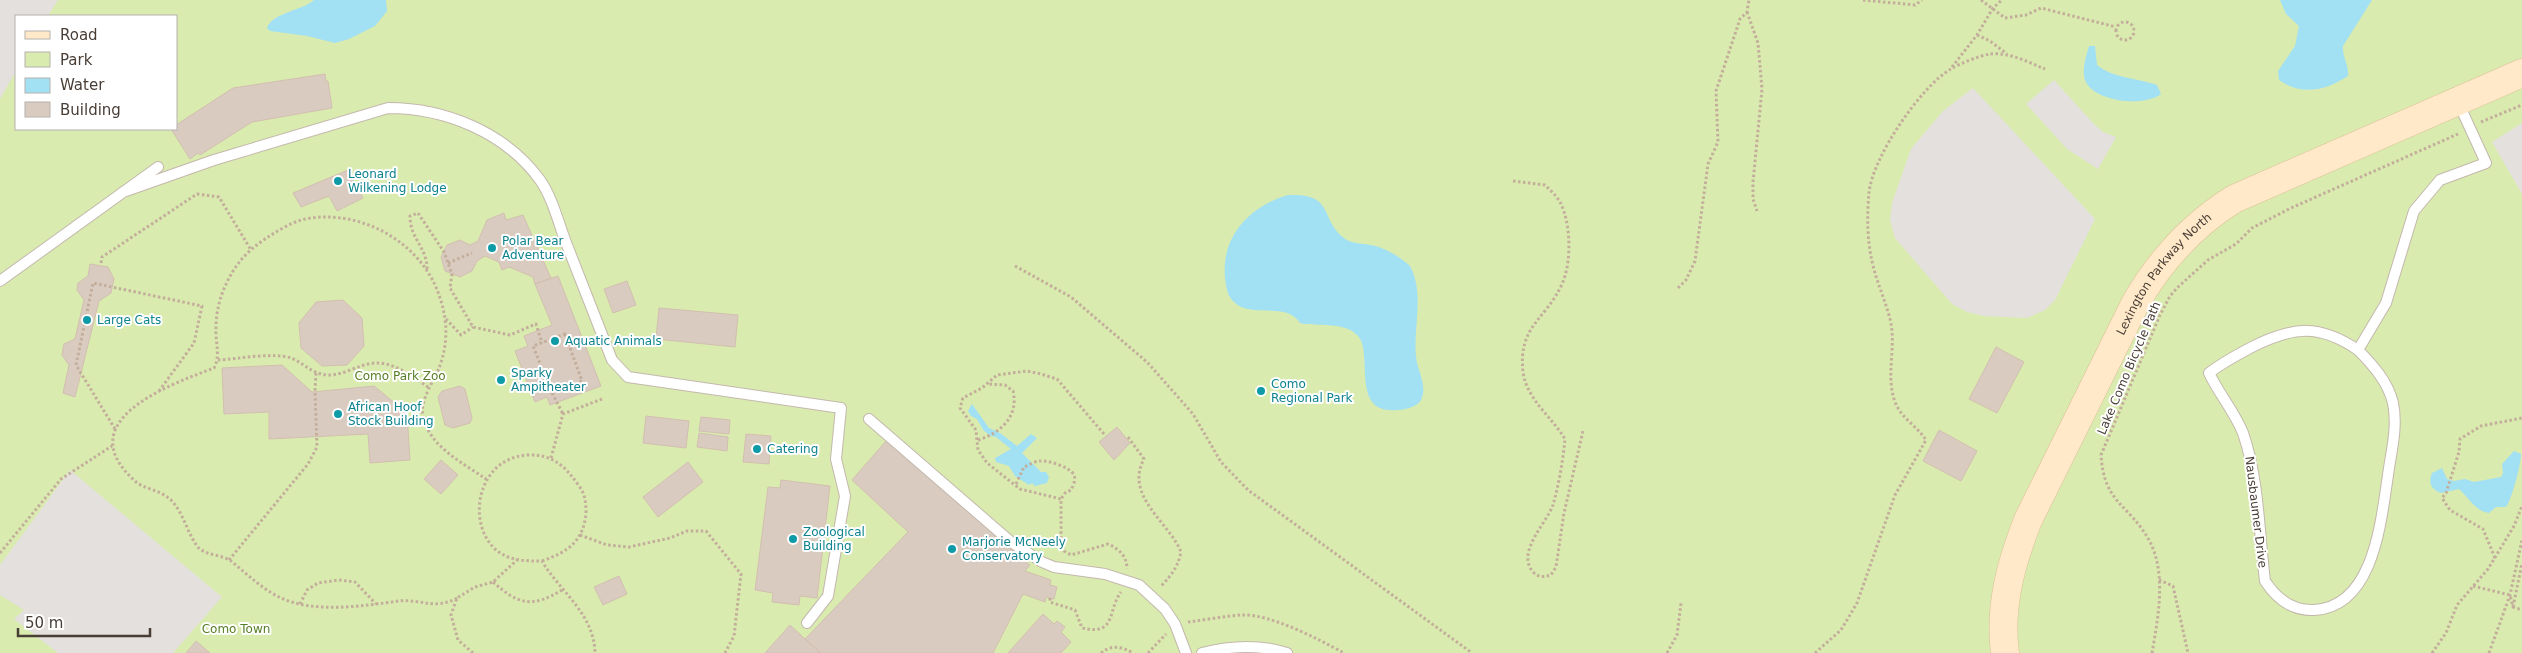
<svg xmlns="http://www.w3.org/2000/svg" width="2522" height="653" font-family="'DejaVu Sans',sans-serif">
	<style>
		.green { fill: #daebaf; fill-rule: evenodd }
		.parking { fill: #e3e0dd }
		.water { fill: #a2e0f4 }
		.building { fill: #dacbc0; stroke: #d2bfb0 }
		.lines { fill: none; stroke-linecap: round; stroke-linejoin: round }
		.service-casing { stroke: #c4b8ad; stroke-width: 12 }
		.secondary-casing { stroke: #dabe98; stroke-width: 29 }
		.path { stroke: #c3ae9b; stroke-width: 3; stroke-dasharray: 2.5 2.5; stroke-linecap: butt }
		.service { stroke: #fff; stroke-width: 10 }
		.secondary { stroke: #ffe9c8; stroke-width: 28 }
		.culture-dot { fill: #0f9aa8; stroke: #fff; stroke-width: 2 }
		.labels { text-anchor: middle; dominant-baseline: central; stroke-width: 4; stroke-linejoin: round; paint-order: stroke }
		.culture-label { font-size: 12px; fill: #0d838f; stroke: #fff; text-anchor: start }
		.street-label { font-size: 12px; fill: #493e36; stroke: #fff }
		.park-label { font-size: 12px; fill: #567e26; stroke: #fff }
	</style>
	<rect width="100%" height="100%" fill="#f5efe8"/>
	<!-- green -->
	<path class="green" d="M0,0H2522V653H0ZM16,16H176V129H16Z"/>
	<!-- parking -->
	<path class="parking" d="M0,0H58L48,16H16V71L0,99Z
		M2054,80L2094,124L2103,132L2116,137L2098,169L2067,149L2026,104Z
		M1973,88L2095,219L2055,300L2045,310L2027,318L1984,316L1967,312L1952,304L1895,238L1890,220L1892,203L1911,149L1943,111Z
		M2522,123V194L2492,142Z
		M70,470L222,597L173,653H58L14,619L24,610L0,595V565Z"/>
	<!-- water -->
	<path class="water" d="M314,0H386L387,11L375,26L349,39L335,43L307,36L270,31L267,28C272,13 301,11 314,0Z
		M2280,0H2372L2343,46C2342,57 2349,64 2348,76C2325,91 2301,96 2279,80L2278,71L2295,46L2299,26L2286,14Z
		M2089,46H2095L2097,65C2112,78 2138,78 2157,85L2161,94C2144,107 2099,102 2087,84C2080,73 2086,57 2089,46Z
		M1288,195C1335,193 1319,218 1344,238C1351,244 1361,243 1370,245C1384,247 1399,256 1410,266C1426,296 1411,331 1417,363C1420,375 1427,388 1421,400C1416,409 1398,411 1390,410C1352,409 1373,352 1358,336C1345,321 1318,327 1300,323C1287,301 1251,319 1234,302C1227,296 1226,286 1225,278C1221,236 1250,206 1288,195Z
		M972,404L989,428L1000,433L1017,446L1031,434L1037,438L1022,453L1041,472H1046L1049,477L1047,483L1035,486L1032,483L1029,485L1015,476L1009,466L996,462L995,458L1011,449L996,437L991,436L984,431L977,419L971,416L968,411Z
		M2514,451L2521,454C2521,464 2512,499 2506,507H2496L2489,513C2475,511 2469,498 2459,489L2441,493C2431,489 2428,483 2432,473L2442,468L2447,479L2454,481L2465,479L2474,482L2501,477L2503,473L2502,464Z"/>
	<!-- building -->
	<path class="building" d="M325,74L326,81H328L332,108L252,122L200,155L198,153L190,159L171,129H176V125L233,88Z
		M348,170L363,198L337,211L329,196L301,207L293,193Z
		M504,213L506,220L523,215L551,278L535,284L533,277L509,267L502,270L499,262L485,256L477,261L472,271L460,277L445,271L441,257L447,245L460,240L470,245L478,241L487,220Z
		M90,264L108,267L114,279L111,293L99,301L75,397L63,393L69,365L62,355L64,344L75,339L84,300L77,290L78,283L88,276Z
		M558,276L601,386L550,405L547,397L535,402L515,351L528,346L524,336L552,325L535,284Z
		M627,281L636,305L613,313L604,289Z
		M343,300L362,318L364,346L347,365L322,366L301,348L299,323L316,302Z
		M659,308L738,315L735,347L656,339Z
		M1996,347L2024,362L1997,413L1969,399Z
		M282,365L312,392L374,386L407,413L410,460L370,463L368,434L269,439V412L224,414L222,368Z
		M460,386L465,389L472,418L470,423L453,428L445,425L438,397L442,391Z
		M646,416L689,421L686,448L643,443Z
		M701,417L730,420L729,434L699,431Z
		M1117,427L1130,443L1114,460L1099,442Z
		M1939,430L1977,451L1961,481L1923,461Z
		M699,433L728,437L727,451L697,447Z
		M746,434L771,436L769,464L743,462Z
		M886,441L1030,565L1025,571L1051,580L1050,585L1057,587L1054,599L1046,597L1045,602L1023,594L993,653H821L805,639L908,532L852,480Z
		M441,460L458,475L441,494L424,479Z
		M688,462L703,482L658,517L643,497Z
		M781,480L830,486L817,598L800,596L799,605L772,602L773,593L755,590L768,487L780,488Z
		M619,576L627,594L603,605L594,587Z
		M1043,614L1054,624L1057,621L1065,627L1061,632L1071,642L1061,653H1008Z
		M790,625L805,639L821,653H765Z
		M196,641L210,653H186Z"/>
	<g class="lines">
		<defs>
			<path id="service" d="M123,192L214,160L388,108C445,108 505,132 540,180C552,197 558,221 565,240C581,280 596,320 612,360L628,377L841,408L836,459L845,496L828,596L807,623
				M0,281L158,167
				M2358,350C2320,324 2293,326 2252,347C2237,355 2223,362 2209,373C2219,394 2234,411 2243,433C2259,479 2259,533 2265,581C2276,598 2292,611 2314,610C2374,607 2381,521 2388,475C2391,452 2398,427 2393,403C2388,382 2373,365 2358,350L2386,303L2414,211L2440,180L2486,163L2458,102
				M869,419L1011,542L1042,562L1054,567L1105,574L1139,585L1165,609L1175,624L1186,653
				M1202,653C1229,646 1259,644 1287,653"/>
			<g id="secondary">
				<path id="s1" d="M2005,653C1999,606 2011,563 2028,520L2135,304C2160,260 2191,226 2234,199L2522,73"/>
			</g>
		</defs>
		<!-- service casing -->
		<use href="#service" class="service-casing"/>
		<!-- secondary casing -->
		<use href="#secondary" class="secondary-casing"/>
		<!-- path -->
		<path class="path" d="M1863,0L1915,5L1922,0
			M1981,0L2005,18L2026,15L2041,8L2116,27
			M1747,12L1758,43L1762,89L1753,182V199L1757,211
			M2116 31a9 9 0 1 1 18 0a9 9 0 1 1-18 0Z
			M1977,35L1990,41L2007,54
			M1952,67L1977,35L1993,8L2002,0
			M2481,122L2522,105
			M1513,181L1545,185C1550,190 1556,195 1560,202C1571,223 1572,262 1562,284C1546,320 1518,325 1523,372C1527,400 1552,417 1565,439C1563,460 1559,484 1553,505C1546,524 1516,552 1533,572C1539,578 1544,577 1551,575L1556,567L1564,513L1583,431
			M101,263L102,257L197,194L219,197L251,250
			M448,263L472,253
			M1015,266L1071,297L1147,362L1193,414L1221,462L1248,490L1472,653
			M427,269C427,247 410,239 410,216L418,213L444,252L452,274L450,288L473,327L510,335L536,324L542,343
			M1678,288L1686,280L1695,261L1708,164L1718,142L1716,91L1740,19L1747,12L1749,0
			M446,319L461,335L473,327
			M565,334L582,381L552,393L533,346Z
			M218,360C238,359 273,352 291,358C304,363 313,375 329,375C345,375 361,363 377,363C393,362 415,378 428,387
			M552,393L563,414
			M115,429L76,365L93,283L202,306L194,343L159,391
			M1104,434L1057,379L1041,374L1027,371L997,375L982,388L963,398L960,408L976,430L978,450L987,463L1020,489L1061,499V539L1064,551L1071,555L1108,544C1119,549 1127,556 1127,569
			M1128,437L1144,459C1124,496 1169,522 1181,552C1178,567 1171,576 1160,587
			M978,440C1001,433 1019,416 1013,391L1005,385L987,384
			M551,458L563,414L602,399
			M1016,484L1024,467C1029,465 1035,461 1040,461C1048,460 1070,467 1074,475C1076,480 1073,486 1071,490L1065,493L1061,499
			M580,535L607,545L629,547L670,538L687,531H706L741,574L734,636L725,653
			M0,553L61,479L112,446
			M2495,558L2483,529L2450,510L2442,498L2446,493L2459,452L2460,439L2481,426L2522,418
			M229,560L308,464L317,447L315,391L316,372
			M542,561C568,552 584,541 586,512C586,502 585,494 579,486C566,467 553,454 528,455C469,458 464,544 511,558C521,561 532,561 542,561C560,592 594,613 595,653
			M2159,580L2173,586L2188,653
			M493,582C519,605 532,608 562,590
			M2473,586L2510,595L2513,607L2522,610
			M457,598C436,610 421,599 399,601C362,606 313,614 279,597C261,588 247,574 231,561C221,554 205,556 197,546C187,532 183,512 171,500C159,489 143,489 135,481C68,421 169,385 214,368C221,355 215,342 216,328C216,305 224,284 237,265C245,254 257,244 268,237C279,230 292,222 305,219C361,208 423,243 440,298C448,321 448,345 439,368C434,381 419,401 423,417C430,447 463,463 486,479
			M1050,598V602L1075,610L1082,628C1117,636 1107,611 1121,592
			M300,604L307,590L318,583L339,580L355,582L376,604
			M2513,607L2522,563
			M1188,622C1205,620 1224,616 1242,615C1271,614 1318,639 1344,653
			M473,653L458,640L451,615L457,598L475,587L493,582L517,560
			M1101,653C1112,644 1122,647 1133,653
			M1148,653L1166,634
			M1667,653L1677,635L1681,603
			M1815,653L1841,630L1857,603L1895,495L1926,440C1917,426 1901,418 1895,402C1885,374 1897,347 1890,319C1885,299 1876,281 1872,261C1867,240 1867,214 1869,193C1872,158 1921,86 1951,69C1961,63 1979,56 1990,54C2009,52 2028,62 2045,69
			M2152,653C2158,618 2167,573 2149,540C2129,504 2104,504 2101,455L2160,315L2170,296L2178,287L2208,260L2236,244L2252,228L2291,208L2458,134
			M2432,653L2446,633L2457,605L2488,569L2514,526L2522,506
			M2489,653L2510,595L2522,540"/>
		<!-- service -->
		<use href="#service" class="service"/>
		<!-- secondary -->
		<use href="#secondary" class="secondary"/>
	</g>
	<!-- markers -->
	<g class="culture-dot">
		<circle cx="338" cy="181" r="5"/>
		<circle cx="492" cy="248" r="5"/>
		<circle cx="87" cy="320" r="5"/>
		<circle cx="555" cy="341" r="5"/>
		<circle cx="501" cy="380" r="5"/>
		<circle cx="1261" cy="391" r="5"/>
		<circle cx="338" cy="414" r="5"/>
		<circle cx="757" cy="449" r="5"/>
		<circle cx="793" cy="539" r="5"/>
		<circle cx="952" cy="549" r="5"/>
	</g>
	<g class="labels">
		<!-- culture labels -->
		<g class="culture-label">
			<text x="348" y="174">Leonard<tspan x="348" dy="14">Wilkening Lodge</tspan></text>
			<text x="502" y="241">Polar Bear<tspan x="502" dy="14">Adventure</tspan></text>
			<text x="97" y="320">Large Cats</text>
			<text x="565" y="341">Aquatic Animals</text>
			<text x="511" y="373">Sparky<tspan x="511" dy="14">Ampitheater</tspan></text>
			<text x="1271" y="384">Como<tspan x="1271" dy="14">Regional Park</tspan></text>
			<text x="348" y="407">African Hoof<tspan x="348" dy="14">Stock Building</tspan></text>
			<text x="767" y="449">Catering</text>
			<text x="803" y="532">Zoological<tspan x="803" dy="14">Building</tspan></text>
			<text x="962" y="542">Marjorie McNeely<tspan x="962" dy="14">Conservatory</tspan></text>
		</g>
		<!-- street labels -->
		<g class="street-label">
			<text stroke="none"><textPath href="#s1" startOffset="419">Lexington Parkway North</textPath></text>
			<text transform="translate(2129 368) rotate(-67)">Lake Como Bicycle Path</text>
			<text transform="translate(2256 512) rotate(83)">Nausbaumer Drive</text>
		</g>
		<!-- park labels -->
		<g class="park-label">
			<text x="400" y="376">Como Park Zoo</text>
			<text x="236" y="629">Como Town</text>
		</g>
	</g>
	<!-- legend -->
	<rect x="15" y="15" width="162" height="115" fill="#ffffff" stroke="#b6b2af"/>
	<rect x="25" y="31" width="25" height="8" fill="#ffe9c8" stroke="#b6b2af"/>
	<text x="60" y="40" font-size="15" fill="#493e36">Road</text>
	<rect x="25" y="52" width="25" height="15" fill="#daebaf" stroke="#b6b2af"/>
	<text x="60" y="65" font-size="15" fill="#493e36">Park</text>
	<rect x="25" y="78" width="25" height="15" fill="#a2e0f4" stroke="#b6b2af"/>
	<text x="60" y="90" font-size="15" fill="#493e36">Water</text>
	<rect x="25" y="102" width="25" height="15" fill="#dacbc0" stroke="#b6b2af"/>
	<text x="60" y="115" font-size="15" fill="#493e36">Building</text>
	<!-- scale -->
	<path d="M18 628v8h132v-8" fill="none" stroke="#493e36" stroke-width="2.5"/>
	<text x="25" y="628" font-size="15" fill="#493e36" stroke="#ffffff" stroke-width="4" paint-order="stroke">50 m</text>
</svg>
